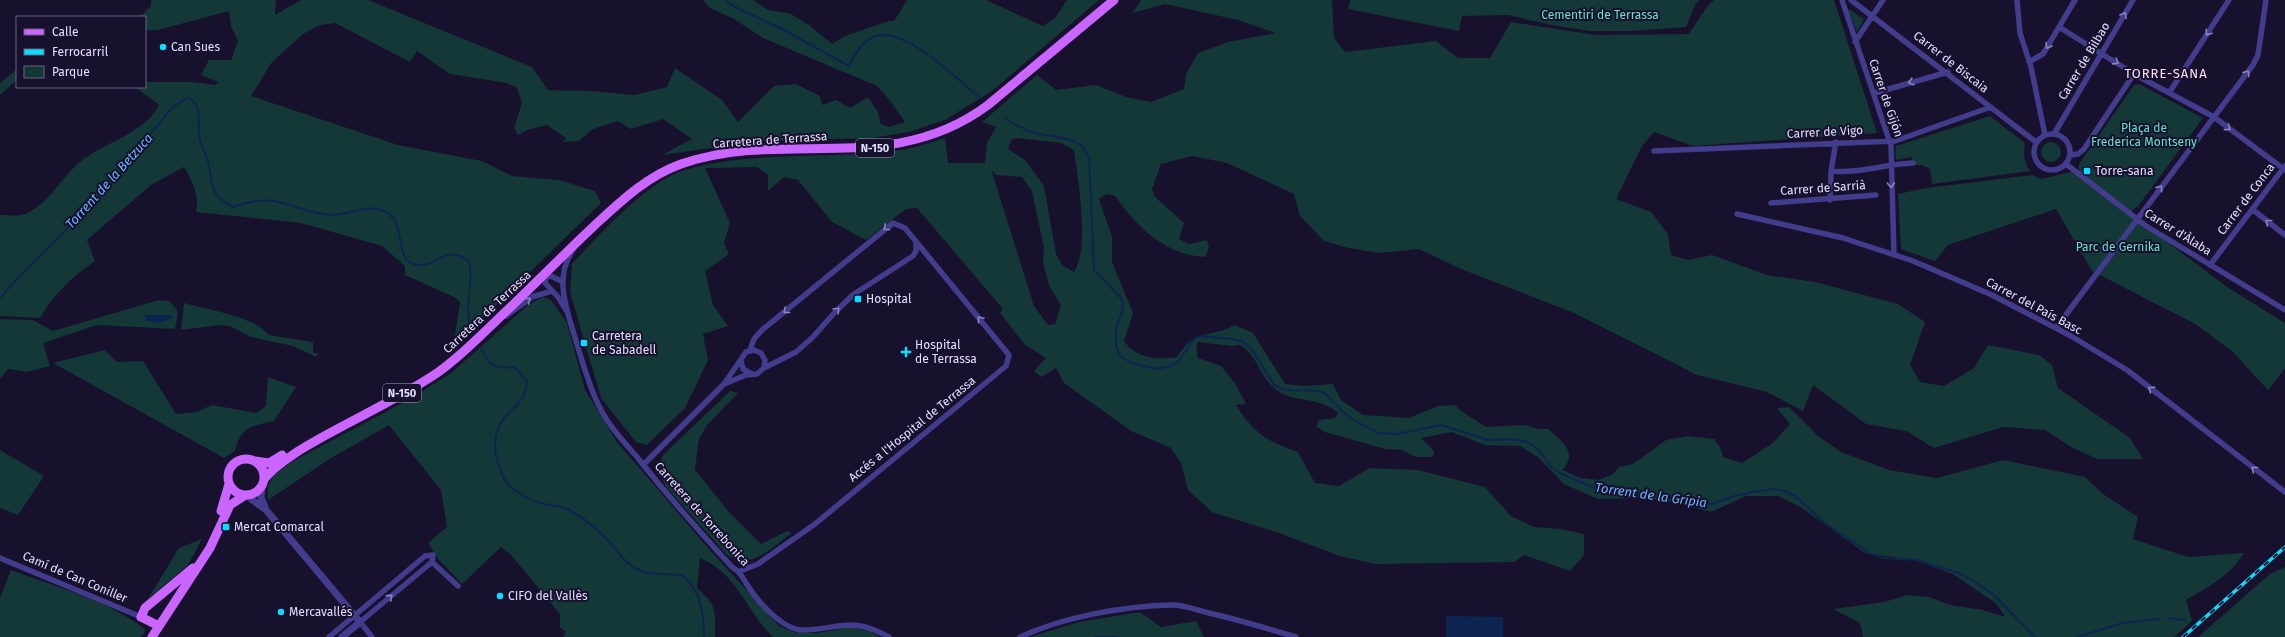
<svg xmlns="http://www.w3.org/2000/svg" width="2285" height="637" font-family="'Fira Sans',sans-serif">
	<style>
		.green { fill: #143737; fill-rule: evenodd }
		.water { fill: #0d2451 }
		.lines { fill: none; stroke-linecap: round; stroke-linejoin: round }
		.stream { stroke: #0d2451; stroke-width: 2 }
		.minor { stroke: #423c8c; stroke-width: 5.5 }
		.tertiary { stroke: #423c8c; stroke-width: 7 }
		.primary { stroke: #ca65ff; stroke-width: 9 }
		.rail-casing { stroke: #0adeff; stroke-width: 3.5 }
		.rail { stroke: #17112d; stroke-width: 2; stroke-dasharray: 6; stroke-linecap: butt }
		.oneway { stroke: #8a85c0 }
		.poi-dot { fill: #0adeff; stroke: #17112d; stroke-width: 1.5 }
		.labels { text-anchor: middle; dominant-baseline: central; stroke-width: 4; stroke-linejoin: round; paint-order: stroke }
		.shield { fill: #17112d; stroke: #a6a0c0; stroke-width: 1 }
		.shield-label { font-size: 11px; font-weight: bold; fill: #e3deff }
		.park-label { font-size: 12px; fill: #66e3c8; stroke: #17112d }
		.poi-label { font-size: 12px; fill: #e3deff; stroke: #17112d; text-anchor: start }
		.street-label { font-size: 12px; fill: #e3deff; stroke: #17112d }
		.neighbourhood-label { font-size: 13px; letter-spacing: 1px; fill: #ffe0f3; stroke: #17112d }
		.water-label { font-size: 13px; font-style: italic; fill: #6cb6ff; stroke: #17112d }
	</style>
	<rect width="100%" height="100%" fill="#17112d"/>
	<!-- green -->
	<path class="green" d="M151,0H276L275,15L301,0H368L532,67L548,90L591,91L634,95L667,87L675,68L722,100L738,122L774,86L796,84L820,96L822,105L836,100L850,108L868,97L878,112L881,124L889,127L905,122L888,98L877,86L763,38L734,19L710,8L703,0H753L768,10L789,13L809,25L832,44L845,36L889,21H894L907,0H986L1043,26L1055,18L1067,0H1099L992,91L945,120L909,132L872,138L759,141L662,155L692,139L663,119L631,129L618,121L593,129L579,141L563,142L566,138L547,125L527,130L518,135L514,128L522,103L517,88L507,83L450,74L417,51L410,62L335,23L320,25L303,34L272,62L251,96L398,145L482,161L512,176L559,180L595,191L601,203L453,347L460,302L454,297L405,275V266L382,246L301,223L196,212C200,196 192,181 184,167L151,185L87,240L95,261C73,276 54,294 40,318L0,316V215C8,215 21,217 27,213C50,202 61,178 80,162C103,143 145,133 159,105L135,87H145V82H192L216,85L218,82L201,75L209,60H231L238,41L231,26L229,11L158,30H145V17H135L143,14L151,6Z
		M1141,0H1332L1334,38L1345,52L1436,41L1458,58H1490L1511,22L1596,35L1689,34L1706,8L1714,0H1834L1877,133L1693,146L1654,132L1642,146L1616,199L1651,212L1668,234L1671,255L1688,260L1712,255L1767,275L1815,282L1898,304L1925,322L1910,365L1920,382L1944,386L1974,368L1988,345L2039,355L2052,365L2058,388L2130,438L2143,459H2097L2071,447L2045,430L2003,427L1934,448L1906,431L1866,424L1813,385L1803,411L1767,392L1697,375L1574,313L1461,269L1419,249L1380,253L1348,248L1324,241L1300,216L1294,194L1227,163L1192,156L1161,164L1152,189L1155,197L1184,223L1179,239L1189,244L1207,240L1209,248L1205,257C1165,255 1137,227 1115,196L1106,194L1099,199L1112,237V262L1133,313L1124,341C1137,359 1157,360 1177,357C1196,327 1209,339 1235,325L1253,333L1285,384L1304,386L1333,384L1341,400L1363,415L1409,418L1438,406L1455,405C1464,415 1474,418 1486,427L1525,425L1538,429H1548C1562,441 1579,453 1562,470L1580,478L1599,480L1613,474L1619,467L1633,464L1666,440L1689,436L1714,439L1720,447L1723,457L1742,463L1773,443L1790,424L1777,408L1789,407L1818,436L1841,452L1889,470L1937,478L2003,460L2085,477L2103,494L2138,517L2133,539L2188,557L2244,553C2230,576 2208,587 2186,600L2192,621L2174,637H1863L1860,623L1833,609L1884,602L1908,595L1929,597L1950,605L1983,610L2005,617L1997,604L1953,574L1913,560L1865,553L1802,508L1779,496H1746L1711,512L1668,501L1644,498L1598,499L1564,484L1539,458L1520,446L1485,445L1452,432L1421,438L1434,451L1433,457H1416L1402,450L1385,449L1325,432L1316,426L1319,420L1335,418L1338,413C1319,395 1291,404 1274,388C1260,376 1257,355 1240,345L1232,346L1198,342L1196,347L1198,358L1221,366L1235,383L1246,404L1236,405C1254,434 1267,441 1298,452L1315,483L1339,486L1370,468L1418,470L1485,487L1511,516L1534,527L1560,529L1584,534V555L1570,571L1524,555L1514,562L1375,564L1340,556L1279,533L1212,512L1188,490L1181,463L1171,448L1131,431L1064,383L1056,368L1041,377L1034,371L1046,358L1025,345L1000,313L1003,309L917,208L906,209L866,240L832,222L798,180L784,177L768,191V175L757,167L705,168L730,223L724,243L729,254L705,271L713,305L728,326L703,334L708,360L685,408L647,445L636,442L601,398L570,292L572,264C599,235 647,181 685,170C756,150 829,160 901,150C916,148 931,142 945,138L948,163H985L987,143L996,127L982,122L1037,75L1056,90L1096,85L1126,97L1151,102L1184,89L1186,74L1198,53L1228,42L1276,33L1238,20L1165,4L1133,13ZM1016,138L1061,143L1074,150C1078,180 1090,247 1074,272L1062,265L1056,254L1044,186L1025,160L1008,149L1011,140ZM991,169L996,175L1022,177L1032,191L1044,248L1043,263L1049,285L1061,306L1055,324L1048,325L1034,306Z
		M1350,0H1700L1696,3L1686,27L1631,31H1589L1547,24L1508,15L1462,16L1459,31L1348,9Z
		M1849,9L1864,19L1857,32L1849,12Z
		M17,69V80L0,95V83Z
		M2139,84L2203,118L2139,205L2129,213L2227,287L2285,323V368L2268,390L2233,352L2197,325L2092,271L2056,209L1948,245L1935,261L1901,249L1898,194L1926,188L2024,176L2033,175L2041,179L2075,171L2079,174V164L2134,85Z
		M1990,116L2025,143C2023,155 2024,162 2030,171L1932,184L1930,169L1922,165H1913L1912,157L1897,160L1895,157L1896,146Z
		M2041 152a10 10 0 1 1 20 0a10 10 0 1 1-20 0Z
		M543,297L551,300L567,323L585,390L617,442L710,550L779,626L797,633H818L852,627L869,631L881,637H773C746,611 737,573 700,558L697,588C718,607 715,610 715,637H563L566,632L560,627V614L511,555L501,547L462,584L439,560L428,543L447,527L441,490L389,425L331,458L268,500V486L273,476L293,461L410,399L451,373L528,305Z
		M159,300L170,301L178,312L175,329L97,325L43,343L50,366L27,372L8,369L0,379V319L33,320L53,331Z
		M184,303C208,310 254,316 269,335L313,342V353H318L316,357L293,346L251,337L230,326L219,325L181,330Z
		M105,350L117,362L143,361L176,414L196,412L212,405L256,413L266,406L268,377L296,387L274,421C251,426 241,427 235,451L224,458L53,363Z
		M730,391L738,393L707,425L699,439L695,470L730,513L761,544L787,531L792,533C772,547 750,573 726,554L666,487L658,471L663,455Z
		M0,450L44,476L18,515L0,508Z
		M202,539L188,565L148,599L179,548Z
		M2285,567V637H2198L2270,574Z
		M11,570C56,587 108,600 146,630L141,637H0V598Z
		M1140,612L1161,627L1196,621L1204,637H1030L1079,622Z"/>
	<!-- water -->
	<path class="water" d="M144,315H172L173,318L158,323L147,321Z
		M1446,616L1503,617V637H1446Z"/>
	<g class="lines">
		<!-- stream -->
		<path class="stream" d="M726,0L733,6L782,29L849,66C854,55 860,44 871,38C901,21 959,81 980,98
			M1005,118C1014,125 1025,130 1036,133C1055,138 1083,136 1089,158L1094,270L1122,299L1123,308L1116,329V346L1120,356L1132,363L1156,369L1172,366L1179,360L1195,338L1201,336L1232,339L1243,342L1251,348L1274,385L1285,390L1320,391L1326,394L1343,412L1357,422L1378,433L1397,434L1441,425L1488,440L1510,439L1528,442L1539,450L1551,467L1562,474L1597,489L1627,493L1656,494L1695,503L1712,504L1731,497L1752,492L1774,489L1785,491L1795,496L1825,523L1871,554L1883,558L1916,560L1959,573L1975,582L1993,594L2035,637
			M0,298C45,246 100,202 141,147C152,134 172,101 189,98C205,108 196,124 200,140C201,147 206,154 208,161C213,183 209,196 233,207C279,190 289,211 330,215C351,216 375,198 393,218C403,229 397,259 413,264C436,271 444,242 469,261C475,286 462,305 472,330
			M481,348C490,366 494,369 514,367L527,381C526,411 497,408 495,443C494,455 500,473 507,483C515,492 532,501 544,504C552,506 560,505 568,509C579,515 592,525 602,534C615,546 624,565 641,571C654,576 670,573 684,576C701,593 704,613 704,637
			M2168,618L2185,620
			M1095,637H1117
			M2077,637L2123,623L2159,619"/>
		<!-- minor -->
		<path class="minor" d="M1842,0L1891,146L1894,255
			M1851,0L2036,142
			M2017,0L2020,33L2031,67L2045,135
			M2059,27L2134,74L2214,117L2285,170
			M1855,42L1883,0
			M2029,62L2043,54L2075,0
			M1875,93L1948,72
			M2169,93L2229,0
			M2034 152a18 18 0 1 1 36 0a18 18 0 1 1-36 0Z
			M2054,134L2133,0
			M1654,151L1895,141L1991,107
			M2070,155L2078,154L2084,149L2134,74
			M2066,164L2146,226L2285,310
			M1831,171C1859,174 1885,164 1913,163
			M1830,200L1831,171L1836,142
			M1771,203L1876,195
			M2252,209L2285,235
			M1737,214L1843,238L1913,261L1992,295L2071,336L2127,370L2285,492
			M573,250C555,276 565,304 573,331C581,356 587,382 599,406C608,425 623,441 637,457C667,495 699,531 732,567C740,572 741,575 746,583C756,600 779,626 799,630C838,631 848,614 889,637
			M2210,265L2285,166
			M546,275L545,283L558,297L566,310
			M543,278L551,276L561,281
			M506,316L532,297L552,291
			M2056,328L2253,65L2258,55L2266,0
			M741,361L743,369L752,374
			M724,384L746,375L757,374L764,368L796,352L812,338L836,311L854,294L913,256L916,251V242
			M643,465L724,384L746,352L754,350L761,353L765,360L764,368
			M0,558L141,617
			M432,562L458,586
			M740,571L758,564L815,524L1006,366L1009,355L905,228L893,223L762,330L754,339L750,350
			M329,637L425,556L433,555L432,562L360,622L372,637
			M1020,637C1063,617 1124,606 1172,605C1183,605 1194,609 1205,612C1236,619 1266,628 1296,637"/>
		<!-- tertiary -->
		<path class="tertiary" d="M262,486L261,497L265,507
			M247,496L266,510L360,622L342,637"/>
		<!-- primary -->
		<path class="primary" d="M228 477a18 18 0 1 1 36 0a18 18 0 1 1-36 0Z
			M255,461L269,463L282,455
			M264,479C275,466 287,459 300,450C344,423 394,402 437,373C459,358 478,338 497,320C530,289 562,256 595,225C620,202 647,176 681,164C785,128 890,178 988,105L1114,0
			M221,511L229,484
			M159,626L141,617L145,608L193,568
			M152,637L210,548L230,505L244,496"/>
		<defs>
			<path id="rail" d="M2183,637L2285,547"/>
		</defs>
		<!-- rail casing -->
		<use href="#rail" class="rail-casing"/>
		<!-- rail -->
		<use href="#rail" class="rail"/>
	</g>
	<!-- one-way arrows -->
	<defs><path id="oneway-chevron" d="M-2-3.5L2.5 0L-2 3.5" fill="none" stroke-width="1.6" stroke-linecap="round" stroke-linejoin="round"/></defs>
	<g class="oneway">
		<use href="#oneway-chevron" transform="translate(2124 15) rotate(-59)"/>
		<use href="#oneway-chevron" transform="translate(2208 33) rotate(123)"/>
		<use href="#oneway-chevron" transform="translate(2048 46) rotate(121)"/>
		<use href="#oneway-chevron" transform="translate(2116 62) rotate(32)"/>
		<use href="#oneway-chevron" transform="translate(2247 73) rotate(-55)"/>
		<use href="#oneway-chevron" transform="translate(1911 82) rotate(164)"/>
		<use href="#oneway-chevron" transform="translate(2228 128) rotate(36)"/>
		<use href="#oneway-chevron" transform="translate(1891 185) rotate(87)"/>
		<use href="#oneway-chevron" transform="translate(2160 188) rotate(-53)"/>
		<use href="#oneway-chevron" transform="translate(2268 222) rotate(-142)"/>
		<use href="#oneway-chevron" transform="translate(886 228) rotate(142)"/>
		<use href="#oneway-chevron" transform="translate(528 300) rotate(-36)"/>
		<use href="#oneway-chevron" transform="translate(837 310) rotate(-46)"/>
		<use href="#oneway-chevron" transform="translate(786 311) rotate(141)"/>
		<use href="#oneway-chevron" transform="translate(980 319) rotate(-130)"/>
		<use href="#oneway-chevron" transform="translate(2151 389) rotate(-143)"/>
		<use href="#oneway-chevron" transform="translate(2254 469) rotate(-142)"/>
		<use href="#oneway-chevron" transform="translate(390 597) rotate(-40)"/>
	</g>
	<!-- markers -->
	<g class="poi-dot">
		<circle cx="163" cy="47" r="4"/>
		<rect x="2083" y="167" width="8" height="8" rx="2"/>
		<rect x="854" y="295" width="8" height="8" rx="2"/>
		<rect x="580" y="339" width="8" height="8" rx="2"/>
		<path d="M904 346h4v4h4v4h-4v4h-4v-4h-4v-4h4z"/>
		<rect x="222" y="523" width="8" height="8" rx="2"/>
		<circle cx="500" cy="596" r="4"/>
		<circle cx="281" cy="612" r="4"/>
	</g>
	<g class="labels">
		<!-- shield labels -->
		<g class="shield">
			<rect x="856" y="139" width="38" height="18" rx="3"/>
			<rect x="383" y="384" width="38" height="18" rx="3"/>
		</g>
		<g class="shield-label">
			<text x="875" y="148">N-150</text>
			<text x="402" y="393">N-150</text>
		</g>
		<!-- park labels -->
		<g class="park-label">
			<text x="1600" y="15">Cementiri de Terrassa</text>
			<text x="2144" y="128">Plaça de<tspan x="2144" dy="14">Frederica Montseny</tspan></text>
			<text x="2118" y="247">Parc de Gernika</text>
		</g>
		<!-- poi labels -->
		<g class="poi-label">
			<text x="171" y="47">Can Sues</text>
			<text x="2095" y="171">Torre-sana</text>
			<text x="866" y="299">Hospital</text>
			<text x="592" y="336">Carretera<tspan x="592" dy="14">de Sabadell</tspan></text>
			<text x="915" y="345">Hospital<tspan x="915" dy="14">de Terrassa</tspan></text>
			<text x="234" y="527">Mercat Comarcal</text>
			<text x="508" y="596">CIFO del Vallès</text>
			<text x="289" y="612">Mercavallés</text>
		</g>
		<!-- street labels -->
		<g class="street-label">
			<text transform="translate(2084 61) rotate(-59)">Carrer de Bilbao</text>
			<text transform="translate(1951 62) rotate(38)">Carrer de Biscaia</text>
			<text transform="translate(1886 98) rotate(71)">Carrer de Gijón</text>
			<text transform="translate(1825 132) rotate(-3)">Carrer de Vigo</text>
			<text transform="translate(770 140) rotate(-4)">Carretera de Terrassa</text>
			<text transform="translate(1823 188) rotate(-4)">Carrer de Sarrià</text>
			<text transform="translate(2246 199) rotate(-53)">Carrer de Conca</text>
			<text transform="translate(2178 232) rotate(32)">Carrer d'Àlaba</text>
			<text transform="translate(2034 306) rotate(28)">Carrer del País Basc</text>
			<text transform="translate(487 312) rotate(-43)">Carretera de Terrassa</text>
			<text transform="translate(912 429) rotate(-39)">Accés a l'Hospital de Terrassa</text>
			<text transform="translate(702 514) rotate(48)">Carretera de Torrebonica</text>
			<text transform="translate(75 577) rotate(23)">Camí de Can Coniller</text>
		</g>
		<!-- neighbourhood labels -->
		<g class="neighbourhood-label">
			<text x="2166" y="73">TORRE-SANA</text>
		</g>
		<!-- water labels -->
		<g class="water-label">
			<text transform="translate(109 181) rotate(-48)">Torrent de la Betzuca</text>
			<text transform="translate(1651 495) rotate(8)">Torrent de la Grípia</text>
		</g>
	</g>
	<!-- legend -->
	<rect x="16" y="16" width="130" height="72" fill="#17112d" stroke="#696381"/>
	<rect x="24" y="29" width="20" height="6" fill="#ca65ff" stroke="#696381"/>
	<text x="52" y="36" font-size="12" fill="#e3deff">Calle</text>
	<rect x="24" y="49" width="20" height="6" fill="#0adeff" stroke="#696381"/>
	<text x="52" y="56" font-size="12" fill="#e3deff">Ferrocarril</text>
	<rect x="24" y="66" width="20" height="12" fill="#143737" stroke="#696381"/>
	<text x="52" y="76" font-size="12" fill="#e3deff">Parque</text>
</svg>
